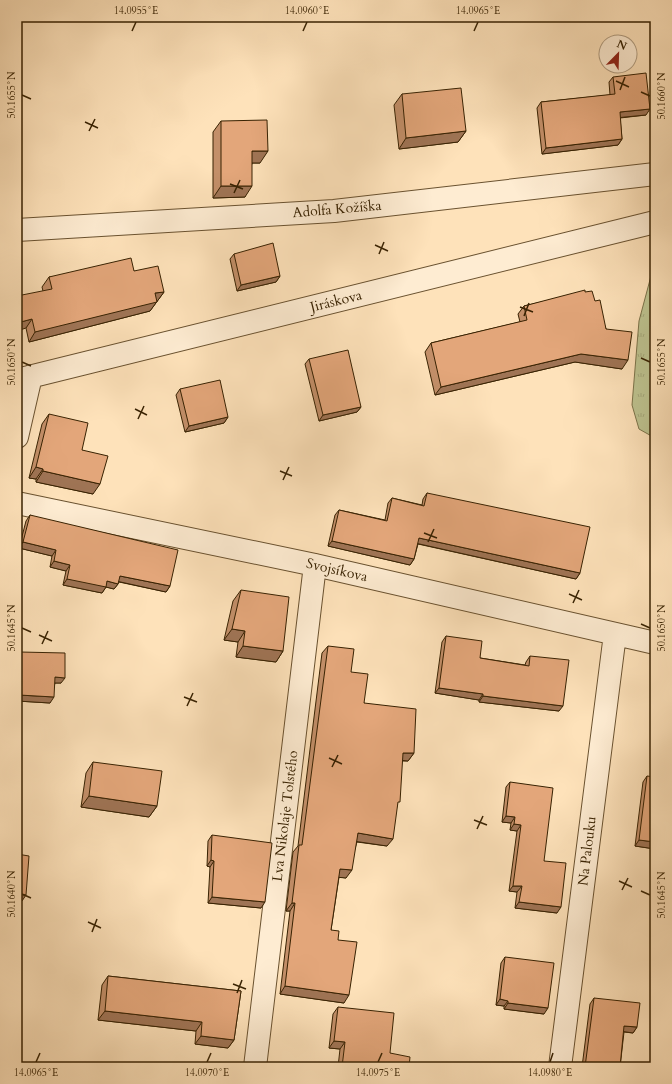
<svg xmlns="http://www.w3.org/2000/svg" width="672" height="1084" font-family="Cardo,serif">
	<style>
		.grass { fill: url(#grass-tufts); stroke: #7b734a }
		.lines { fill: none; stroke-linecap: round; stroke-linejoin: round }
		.minor-casing { stroke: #6a5230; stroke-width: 24 }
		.minor { stroke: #feecd2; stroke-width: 22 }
		.wall { fill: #c38f69; stroke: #382202 }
		.shaded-wall { fill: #9f7455; stroke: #382202 }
		.building { fill: #e3a67a; stroke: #382202 }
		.ticks { fill: none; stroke: #382202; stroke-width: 1.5 }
		.labels { text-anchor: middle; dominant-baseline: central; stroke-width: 3; stroke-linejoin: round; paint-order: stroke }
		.street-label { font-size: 14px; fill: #382202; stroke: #feecd2 }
		.neatline { fill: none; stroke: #382202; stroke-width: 1.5 }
		.ticks-label { font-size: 10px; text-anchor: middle; fill: #382202 }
	</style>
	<defs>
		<pattern id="grass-tufts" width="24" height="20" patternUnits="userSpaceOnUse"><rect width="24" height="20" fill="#bec491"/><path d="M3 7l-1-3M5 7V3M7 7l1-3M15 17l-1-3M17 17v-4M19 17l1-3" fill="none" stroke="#a4a87b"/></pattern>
	</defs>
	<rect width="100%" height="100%" fill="#fee2ba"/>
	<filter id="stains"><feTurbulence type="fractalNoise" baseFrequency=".005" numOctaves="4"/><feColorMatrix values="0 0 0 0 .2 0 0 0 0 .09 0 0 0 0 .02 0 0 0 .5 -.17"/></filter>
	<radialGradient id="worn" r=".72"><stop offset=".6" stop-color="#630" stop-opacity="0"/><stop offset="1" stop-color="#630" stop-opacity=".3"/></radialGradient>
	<!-- grass -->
	<path class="grass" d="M655,261V438L639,429L632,405L639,321Z"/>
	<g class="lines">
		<defs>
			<path id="minor" d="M17,230L334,211L655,174
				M17,380L655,222
				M17,437L31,376
				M17,503L315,565L655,643
				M255,1067L315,565
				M560,1067L615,634"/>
		</defs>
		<!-- minor casing -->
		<use href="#minor" class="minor-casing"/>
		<!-- minor -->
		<use href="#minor" class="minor"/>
	</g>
	<!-- wall -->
	<path class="wall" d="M613,77L646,115L620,118L622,139L618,145L542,154L537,108L541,102L610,95L609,82Z
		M402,94L466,131L458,142L399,149L394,105Z
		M221,121L260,163H252L245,197L213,198V132Z
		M234,254L280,276L276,282L237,291L230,259Z
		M134,271L164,292L150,311L29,342L26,328L43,291L42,287L49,277Z
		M585,292L595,301L622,369L575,362L435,395L425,352L431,343L520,322L518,314L524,306Z
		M309,359L361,407L357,412L319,421L305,364Z
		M180,389L228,417L224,423L185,432L176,395Z
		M49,414L82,450L93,494L36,482V479L29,478L42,424Z
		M427,493L580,573L576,579L418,544L414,559L410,565L328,546L335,515L339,510L385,520L388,503L392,498L422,505L423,499Z
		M30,515L170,586L166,592L119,582L118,584L114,589L106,587L102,593L63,585L66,571L50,567L52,556L19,548L26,521Z
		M241,590L283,651L276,662L236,657L238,642L224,640L233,601Z
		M446,636L480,658L525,665L526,662L530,656L559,711L479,702V700L435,693L442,642Z
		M328,646L351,672L364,703L414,753L408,761H402L397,806L387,846L357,842L346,878L339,877L331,930L338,940L344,1003L280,994L290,911H286L293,852L298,846L322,653Z
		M20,652L61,683H55L50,703L17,701V657Z
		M93,762L157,806L149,817L81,807L86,773Z
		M647,776L655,849L635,846L643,782Z
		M510,782L544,861L557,913L515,908L517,892L509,891L517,831L510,830L511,823L502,822L506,787Z
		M212,835L261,908L208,903L210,867L207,866L208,841Z
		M655,862V888L651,887Z
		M505,957L544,1014L504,1009V1006L496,1005L501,963Z
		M108,976L241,991L234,1040L228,1048L195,1044L196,1031L98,1020L102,985Z
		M594,998L637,1027L633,1033L624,1032L620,1067H582L590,1004Z
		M338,1007L390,1053L409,1067H338L340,1049L329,1048L333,1014Z"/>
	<!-- shaded-wall -->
	<path class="shaded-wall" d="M650,109L646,115L615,118L620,112Z
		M466,131L458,142L399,149L406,138Z
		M622,139L618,145L542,154L546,148Z
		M252,151H268L260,163H244Z
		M221,186H252L245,197L213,198Z
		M280,276L276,282L237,291L241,285Z
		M164,292L150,311L29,342L35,332L155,293Z
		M32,319L26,328L17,331V323Z
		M581,354L628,360L622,369L575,362L435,395L441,387Z
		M361,407L357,412L319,421L323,415Z
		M228,417L224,423L185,432L189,426Z
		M36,467L43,469L36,479L29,478Z
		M43,471L100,484L93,494L36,482Z
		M419,538L580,573L576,579L415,543Z
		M332,541L414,559L410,565L328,546Z
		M23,542L56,550L52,556L19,548Z
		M54,561L70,565L66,571L50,567Z
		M120,576L170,586L166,592L116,581Z
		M67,579L107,581L118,584L114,589L106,587L102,593L63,585Z
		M232,629L245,631L238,642L224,640Z
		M243,646L283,651L276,662L236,657Z
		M55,677L65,678L61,683H51Z
		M439,688L483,694L479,700L435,693Z
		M19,695L54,697L50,703L17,701V698Z
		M483,696L563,706L559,711L479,702Z
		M403,753H414L408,761L398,760Z
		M89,796L157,806L149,817L81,807Z
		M506,816L515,817L511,823L502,822Z
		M514,824L521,825L517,831L510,830Z
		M358,833L393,839L387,846L353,841Z
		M639,840L655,842V849L635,846Z
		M211,860L214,861L210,867L207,866Z
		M340,869L352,870L346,878L335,877Z
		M655,882V888L651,887Z
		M513,886H522L517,892L509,891Z
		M17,894L26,895L22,901L17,900Z
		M212,897L265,902L261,908L208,903Z
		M519,902L561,907L557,913L515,908Z
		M292,903H295L290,911H286Z
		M285,986L349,995L344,1003L280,994Z
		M500,999L508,1001L504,1006L496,1005Z
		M508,1003L548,1008L544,1014L504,1009Z
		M105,1011L202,1022L196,1031L98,1020Z
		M624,1026L637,1027L633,1033L620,1031Z
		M201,1036L234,1040L228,1048L195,1044Z
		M334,1041L345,1042L340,1049L329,1048Z"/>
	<!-- building -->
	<path class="building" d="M646,73L650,109L620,112L622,139L546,148L541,102L615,94L613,77Z
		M461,88L466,131L406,138L402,94Z
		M267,120L268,151H252V186H221V121Z
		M273,243L280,276L241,285L234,254Z
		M131,258L134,271L158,266L164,292L155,293L157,302L35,332L32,319L17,323V296L52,289L49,277Z
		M585,290V292L592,291L595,301L600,300L606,329L632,332L628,360L581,354L441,387L431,343L527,320L524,306Z
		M348,350L361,407L323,415L309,359Z
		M220,380L228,417L189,426L180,389Z
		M49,414L88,423L82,450L108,456L100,484L43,471V469L36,467Z
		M427,493L590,527L580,573L419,538L414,559L332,541L339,510L387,521L392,498L424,506Z
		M30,515L178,550L170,586L120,576L118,584L107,581L106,587L67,579L70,565L54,561L56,550L23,542Z
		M241,590L289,597L283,651L243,646L245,631L232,629Z
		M446,636L482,641L480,658L529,666L530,656L569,660L563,706L483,696V694L439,688Z
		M328,646L354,649L351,672L368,674L364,703L416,709L414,753H403L400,802H398L393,839L358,833L352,870L340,869L331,930L339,931L338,940L357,942L349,995L285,986L295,903H292L299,845H302Z
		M20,652L65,653V678L55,677L54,697L19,695Z
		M93,762L162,771L157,806L89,796Z
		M647,776L655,777V842L639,840Z
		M510,782L553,788L544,861L566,863L561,907L519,902L522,886H513L521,825L514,824L515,817L506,816Z
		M212,835L272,843L265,902L212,897L214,861L211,860Z
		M17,854L29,856L26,895L17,894Z
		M505,957L554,963L548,1008L508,1003V1001L500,999Z
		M108,976L241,991L234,1040L201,1036L202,1022L105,1011Z
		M594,998L640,1003L637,1027L624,1026L620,1067H585Z
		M338,1007L394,1013L390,1053L410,1057L409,1067H342L345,1042L334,1041Z"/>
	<!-- ticks -->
	<path class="ticks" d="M132,31L136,22M303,31L307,22M474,31L478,22M616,81L629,87M620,90L625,77M641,92L650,96M22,95L31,99M85,122L98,128M89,131L95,119M230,184L243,189M234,193L240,180M375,245L388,251M379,254L384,242M520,307L533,312M524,316L529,303M641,358L650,362M22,362L31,366M135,409L147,415M138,419L144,406M280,471L292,476M283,480L289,467M424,533L437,538M428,542L434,529M569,594L582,600M573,603L579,590M641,624L650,628M22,628L31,632M39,635L52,641M42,644L48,631M184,697L197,702M187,706L193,693M329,758L342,764M332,767L338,755M474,820L487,825M477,829L483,816M619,881L632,887M622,890L628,878M641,891L650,895M22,894L31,898M88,922L101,928M92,932L97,919M233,984L246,989M237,993L242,980M36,1062L40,1053M207,1062L211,1053M378,1062L382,1053M550,1062L553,1053"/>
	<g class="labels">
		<!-- street labels -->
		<g class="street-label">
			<text transform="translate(337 209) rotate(-5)">Adolfa Kožíška</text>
			<text transform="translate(336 301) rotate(-14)">Jiráskova</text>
			<text transform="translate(337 570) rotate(13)">Svojsíkova</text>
			<text transform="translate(285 816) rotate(-83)">Lva Nikolaje Tolstého</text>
			<text transform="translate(587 851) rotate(-83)">Na Palouku</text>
		</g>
	</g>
	<!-- margin -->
	<rect width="672" height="1084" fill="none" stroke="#fee2ba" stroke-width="44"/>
	<!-- north arrow -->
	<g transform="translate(618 54) rotate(23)"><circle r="19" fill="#feecd2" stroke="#af9b7f"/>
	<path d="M0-3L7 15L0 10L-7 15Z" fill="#8f2418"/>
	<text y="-6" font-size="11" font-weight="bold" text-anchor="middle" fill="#382202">N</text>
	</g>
	<rect x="22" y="22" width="628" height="1040" class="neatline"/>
	<g class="ticks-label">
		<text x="136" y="14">14.0955°E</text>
		<text x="307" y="14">14.0960°E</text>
		<text x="478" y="14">14.0965°E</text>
		<text transform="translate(11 95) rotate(-90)" y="4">50.1655°N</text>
		<text transform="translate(661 96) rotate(-90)" y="4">50.1660°N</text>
		<text transform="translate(11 362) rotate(-90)" y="4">50.1650°N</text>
		<text transform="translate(661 362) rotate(-90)" y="4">50.1655°N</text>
		<text transform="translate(11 628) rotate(-90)" y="4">50.1645°N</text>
		<text transform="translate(661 628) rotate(-90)" y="4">50.1650°N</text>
		<text transform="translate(11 894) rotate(-90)" y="4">50.1640°N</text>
		<text transform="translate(661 895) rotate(-90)" y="4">50.1645°N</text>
		<text x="36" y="1076">14.0965°E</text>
		<text x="207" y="1076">14.0970°E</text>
		<text x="378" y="1076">14.0975°E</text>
		<text x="550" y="1076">14.0980°E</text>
	</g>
	<rect width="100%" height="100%" filter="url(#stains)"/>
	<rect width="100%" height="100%" fill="url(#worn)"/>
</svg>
